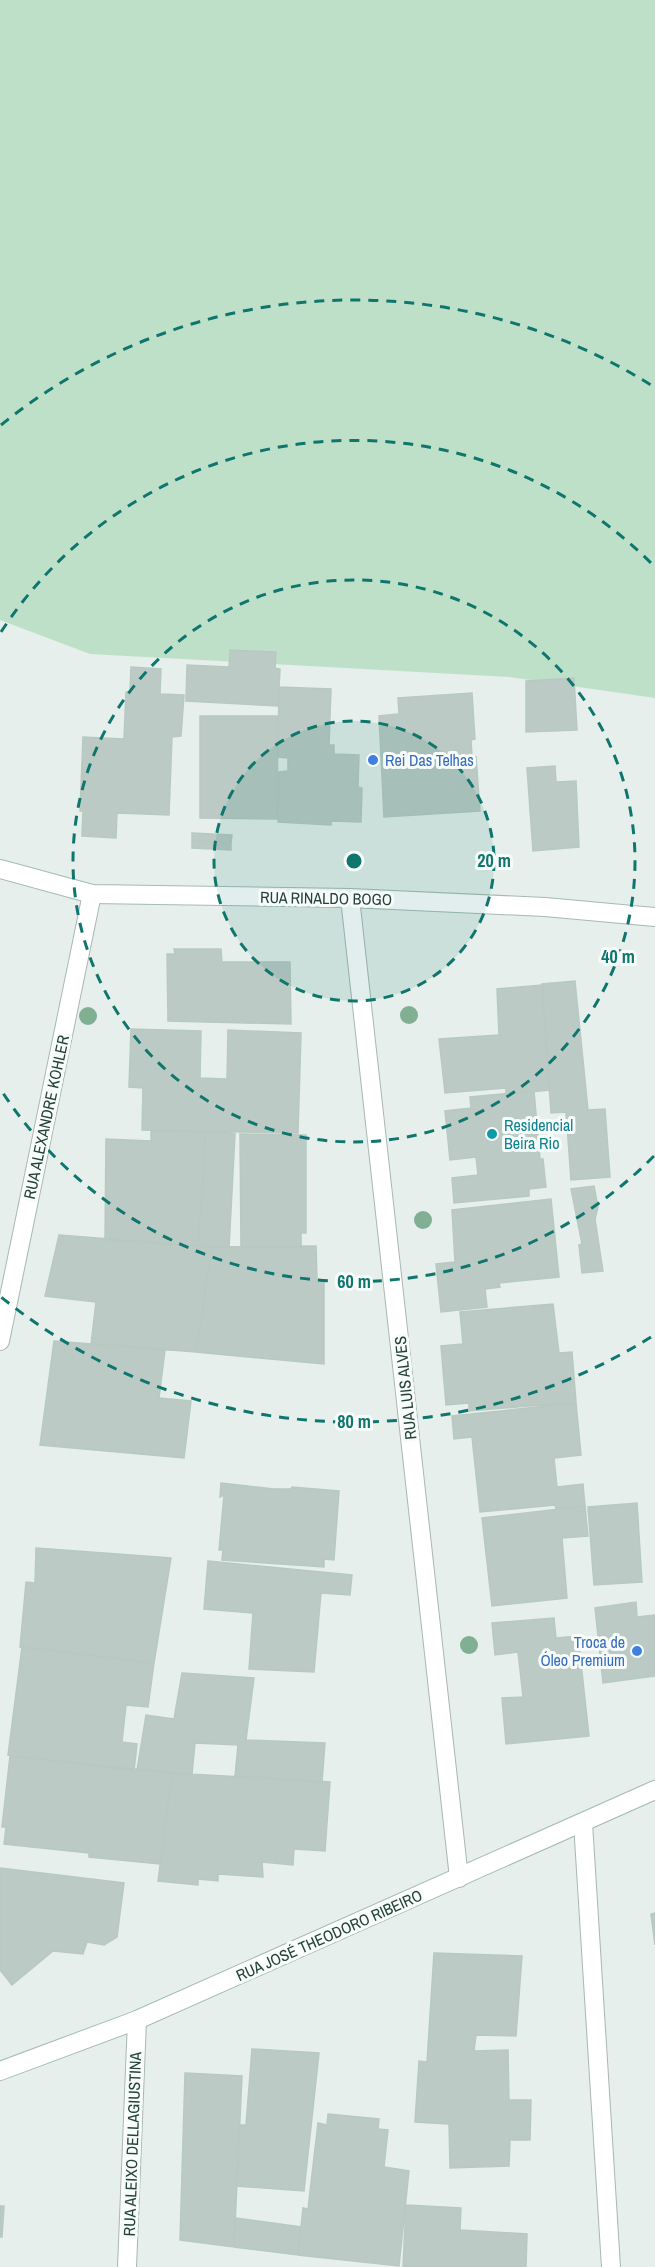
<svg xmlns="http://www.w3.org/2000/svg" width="655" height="2267" font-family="'Archivo Narrow',sans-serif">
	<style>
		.green { fill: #bfe0c8 }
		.building { fill: #bbcac4; stroke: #b8c9c2; stroke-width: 1.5 }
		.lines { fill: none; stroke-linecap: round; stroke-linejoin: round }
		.service-casing { stroke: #a8b8b2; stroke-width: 20 }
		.minor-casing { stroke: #a8b8b2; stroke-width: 20 }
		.secondary-casing { stroke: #a4bbb3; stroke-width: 20 }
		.service { stroke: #fff; stroke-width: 18 }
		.minor { stroke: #fff; stroke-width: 18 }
		.secondary { stroke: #fff; stroke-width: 18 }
		.tree { fill: #80af93 }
		.ring { fill: none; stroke: #0f766e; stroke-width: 3; stroke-dasharray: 10 8 }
		.shop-dot { fill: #3f7fe0; stroke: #f7fbf9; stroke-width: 2 }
		.culture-dot { fill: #0f9aa8; stroke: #f7fbf9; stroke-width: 2 }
		.labels { text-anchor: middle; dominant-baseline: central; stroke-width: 6; stroke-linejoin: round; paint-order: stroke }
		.shop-label { font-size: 16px; fill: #366cbe; stroke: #f7fbf9; text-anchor: start }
		.street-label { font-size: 16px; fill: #24423a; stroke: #f7fbf9 }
		.culture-label { font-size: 16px; fill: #0d838f; stroke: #f7fbf9; text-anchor: start }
		.centre { fill: #0f766e; stroke: #f7fbf9; stroke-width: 3 }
		.ring-label { font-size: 18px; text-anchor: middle; font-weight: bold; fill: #0f766e; stroke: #f7fbf9; stroke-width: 6; stroke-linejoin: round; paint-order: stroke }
	</style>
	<rect width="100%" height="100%" fill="#e6efeb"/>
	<!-- green -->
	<path class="green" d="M0,0H655V698L509,677L90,654L0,620Z"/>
	<!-- building -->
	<path class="building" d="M230,650L276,652L275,668L280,669L278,706L186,701L187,665L229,667Z
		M131,667L161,669L160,694L184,695L181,736L172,737L169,815L117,813L116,838L82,836L83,811H80L83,737L124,739L126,692L130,691Z
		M574,678L577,730L526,732V681Z
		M279,687L331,689L329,745H334V754L359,755L358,787L362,788L361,822L331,821V825L278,822L279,772L288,771V758L278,757Z
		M472,693L475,739L471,740L472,757H476L480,811L384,817L379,716L399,714L398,698Z
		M200,716H278L277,819L200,818Z
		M555,766L556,782L576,781L579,847L533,851L527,768Z
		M192,833L232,835L231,843L192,841Z
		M192,841L231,843V850L192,848Z
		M174,949H221L222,962H290L291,1024L168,1021L167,954H175Z
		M575,981L588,1110L605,1109L610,1177L571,1180L566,1112L551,1113L542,984Z
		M542,985L550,1090L506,1094V1088L445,1093L439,1039L499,1035L497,989Z
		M131,1029L201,1031L200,1078L227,1079L228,1030L301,1033L298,1133L142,1130L143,1088L129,1087Z
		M534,1091L540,1159H543L546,1187L529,1189V1196L454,1203L452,1178L478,1175L476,1157L450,1160L445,1111L471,1108L470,1097Z
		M151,1131L206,1132L198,1246L105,1240L106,1139L151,1141Z
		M206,1132L235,1134L229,1248L198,1246Z
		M240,1134L306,1135V1233H301V1247H241Z
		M594,1186L598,1207L595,1219L603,1271L582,1273L579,1245L582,1244L571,1189Z
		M551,1199L559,1277L499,1283L500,1287L485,1289L487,1307L441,1312L436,1264L455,1262L452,1210Z
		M59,1235L212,1247L196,1352L91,1344L96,1302L45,1296Z
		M316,1246L317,1280L324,1281V1364L196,1352L212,1247Z
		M553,1304L559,1353L572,1352L576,1402L469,1411V1403L446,1405L441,1346L463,1344L460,1312Z
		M54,1341L165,1350L159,1398L191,1401L184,1458L40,1445Z
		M576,1403L581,1455L554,1458L557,1487L583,1484L585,1506L556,1509L555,1505L480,1512L472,1437L454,1439L452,1416Z
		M221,1483L274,1489H291L292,1487L339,1491L334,1560L324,1559V1567L222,1560L223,1550H219L224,1495L220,1497Z
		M637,1503L642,1582L594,1585L588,1507Z
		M585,1506L588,1536L562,1538L567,1598L492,1606L482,1518Z
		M36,1548L171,1558L154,1663L20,1647L26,1582L35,1583Z
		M208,1561L352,1575L350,1595L321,1593L314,1672L249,1669L253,1613L204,1609Z
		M636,1602L637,1617L655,1615V1676L603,1683L595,1608Z
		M554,1618L556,1638L578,1636L589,1736L506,1744L502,1698L523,1697L518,1652L495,1655L492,1623Z
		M22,1647L154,1663L148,1707L126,1705L122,1742L137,1744L134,1771L8,1755Z
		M182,1673L254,1678L246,1740L325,1743L322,1782L235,1776L238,1745L195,1743L192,1774L137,1770L146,1715L174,1719Z
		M10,1756L172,1773L160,1864L89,1857V1853L4,1844L6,1827H2Z
		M172,1773L330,1782L325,1851L294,1849L293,1865L262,1862L263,1877L218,1874V1881L198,1879V1885L158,1881Z
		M0,1868L124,1883L117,1937L104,1945L87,1942L83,1954L53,1951L12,1985L0,1970Z
		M655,1913V1945L651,1914Z
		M434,1953L522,1956L516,2036L476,2035L474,2051L508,2050L509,2100H531L530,2140H510L509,2166L450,2168L449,2124L415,2122L419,2061L427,2062Z
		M252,2049L319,2053L304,2191L236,2186L240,2125H246Z
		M185,2073L242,2076L234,2247L180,2240Z
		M328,2114L379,2119L378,2129L388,2130L384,2167L409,2171L399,2266L298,2255L303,2208L308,2209L318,2123L327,2125Z
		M406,2205L461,2208L460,2230L527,2234L526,2267H403Z
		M0,2206H4L2,2237H0Z
		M235,2218L301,2227L298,2255L234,2247Z"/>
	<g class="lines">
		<defs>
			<path id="service" d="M583,1823L611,2267"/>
			<path id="minor" d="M350,898L459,1878
				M0,1341L92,894
				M127,2267L137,2020"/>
			<path id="secondary" d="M0,869L92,894L350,898L545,907L655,917
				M0,2071L137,2020L655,1790"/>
		</defs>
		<!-- service casing -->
		<use href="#service" class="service-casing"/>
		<!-- minor casing -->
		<use href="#minor" class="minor-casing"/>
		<!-- secondary casing -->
		<use href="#secondary" class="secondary-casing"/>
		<!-- service -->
		<use href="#service" class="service"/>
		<!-- minor -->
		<use href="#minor" class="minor"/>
		<!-- secondary -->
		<use href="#secondary" class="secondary"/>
	</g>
	<!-- trees -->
	<g class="tree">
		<circle cx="409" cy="1015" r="9"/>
		<circle cx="88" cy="1016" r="9"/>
		<circle cx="423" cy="1220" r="9"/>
		<circle cx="469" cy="1645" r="9"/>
	</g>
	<!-- distance rings -->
	<circle cx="354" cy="861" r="140" fill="#0f766e" fill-opacity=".12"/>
	<g class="ring">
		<circle cx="354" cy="861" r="140"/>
		<circle cx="354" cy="861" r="281"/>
		<path d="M654 1156A421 421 0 0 1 1 1090M1 632A421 421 0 0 1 654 566"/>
		<path d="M651 1337A561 561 0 0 1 1 1297M1 425A561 561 0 0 1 651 385"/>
	</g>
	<!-- markers -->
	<g class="shop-dot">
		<circle cx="373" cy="760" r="6"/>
		<circle cx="637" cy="1651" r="6"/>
	</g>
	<circle class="culture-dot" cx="492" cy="1134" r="6"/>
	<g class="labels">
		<!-- shop labels -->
		<g class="shop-label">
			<text x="385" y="760">Rei Das Telhas</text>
			<text x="625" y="1642" text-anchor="end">Troca de<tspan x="625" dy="18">Óleo Premium</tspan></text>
		</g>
		<!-- street labels -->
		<g class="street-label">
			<text transform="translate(326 898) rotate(1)">RUA RINALDO BOGO</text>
			<text transform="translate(46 1117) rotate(-78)">RUA ALEXANDRE KOHLER</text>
			<text transform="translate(405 1388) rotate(-96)">RUA LUIS ALVES</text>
			<text transform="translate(329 1935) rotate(-24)">RUA JOSÉ THEODORO RIBEIRO</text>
			<text transform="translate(132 2144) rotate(-88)">RUA ALEIXO DELLAGIUSTINA</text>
		</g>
		<!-- culture labels -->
		<g class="culture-label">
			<text x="504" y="1125">Residencial<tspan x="504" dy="18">Beira Rio</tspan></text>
		</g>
	</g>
	<circle cx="354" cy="861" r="9" class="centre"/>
	<g class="ring-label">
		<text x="494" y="867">20 m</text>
		<text x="618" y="963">40 m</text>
		<text x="354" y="1288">60 m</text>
		<text x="354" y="1428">80 m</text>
	</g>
</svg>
